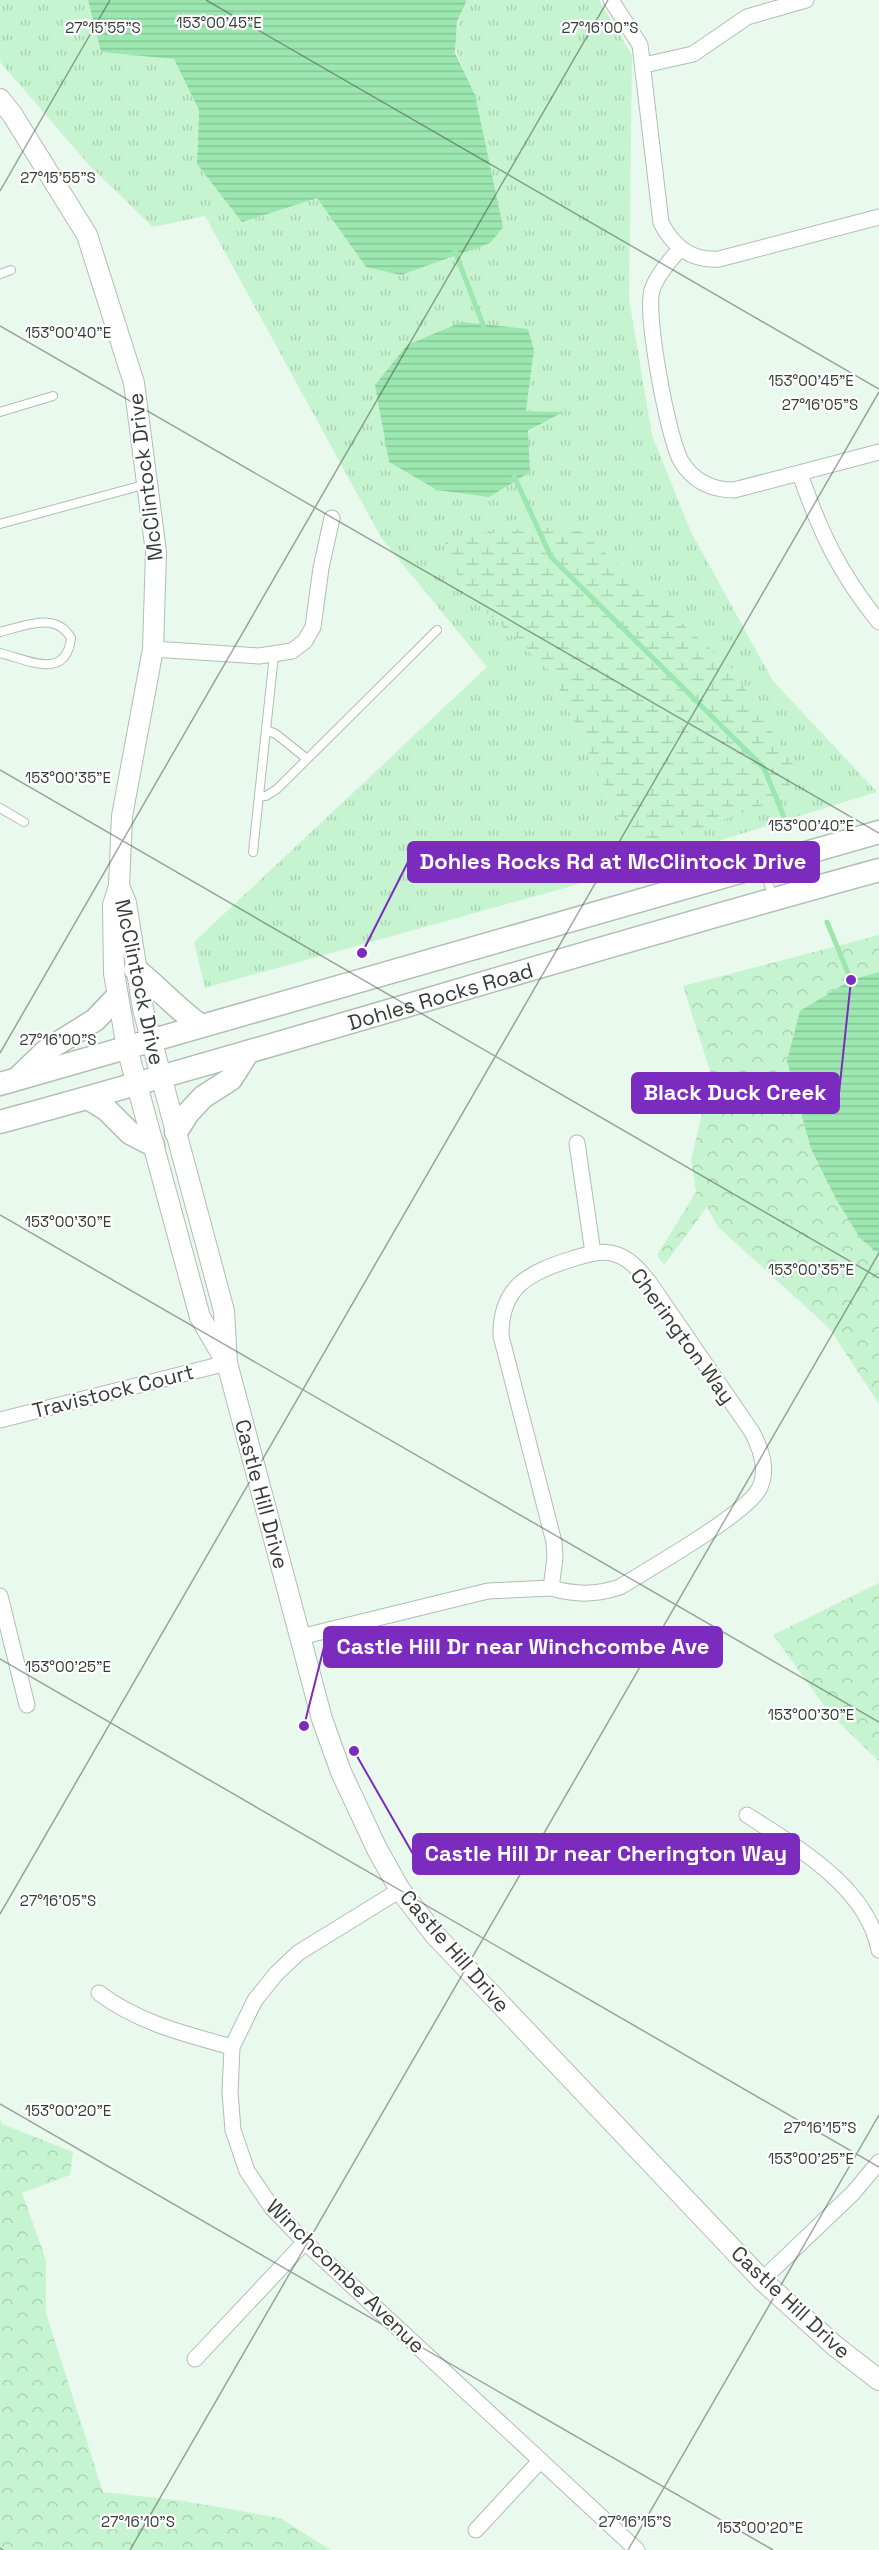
<svg xmlns="http://www.w3.org/2000/svg" width="879" height="2550" font-family="'Space Grotesk',sans-serif">
	<style>
		.grass { fill: url(#grass-tufts); fill-rule: evenodd }
		.forest { fill: url(#forest-crowns) }
		.wetland { fill: url(#wetland-marsh) }
		.water { fill: url(#water-rules) }
		.lines { fill: none; stroke-linecap: round; stroke-linejoin: round }
		.stream { stroke: #9ce6b0; stroke-width: 5 }
		.service-casing { stroke: #b0beb3; stroke-width: 10 }
		.minor-casing { stroke: #b0beb3; stroke-width: 17 }
		.tertiary-casing { stroke: #b0beb3; stroke-width: 22 }
		.secondary-casing { stroke: #b0beb3; stroke-width: 25 }
		.service { stroke: #fff; stroke-width: 8 }
		.minor { stroke: #fff; stroke-width: 15 }
		.tertiary { stroke: #fff; stroke-width: 20 }
		.secondary { stroke: #fff; stroke-width: 22 }
		.ticks { fill: none; stroke: #363c38; stroke-width: 1.5; stroke-opacity: 0.45 }
		.labels { text-anchor: middle; dominant-baseline: central; stroke-width: 4.5; stroke-linejoin: round; paint-order: stroke }
		.street-label { font-size: 21px; fill: #363c38; stroke: #fff }
		.ticks-label { font-size: 15px; text-anchor: middle; fill: #363c38; stroke: #fff; stroke-width: 4.5; stroke-linejoin: round; paint-order: stroke }
		.leader { fill: none; stroke: #7b2cbf; stroke-width: 2 }
		.callout-dot { fill: #7b2cbf; stroke: #fff; stroke-width: 2 }
		.callout { fill: #7b2cbf; stroke: #7b2cbf; stroke-width: 2 }
		.callout-label { font-size: 22px; text-anchor: middle; font-weight: bold; fill: #fff }
	</style>
	<defs>
		<pattern id="grass-tufts" width="24" height="20" patternUnits="userSpaceOnUse" patternTransform="scale(1.5)"><rect width="24" height="20" fill="#c6f4d1"/><path d="M3 7l-1-3M5 7V3M7 7l1-3M15 17l-1-3M17 17v-4M19 17l1-3" fill="none" stroke="#abd2b4"/></pattern>
		<pattern id="forest-crowns" width="20" height="18" patternUnits="userSpaceOnUse" patternTransform="scale(1.5)"><rect width="20" height="18" fill="#c6f4d1"/><path d="M2 6a3 3 0 1 1 6 0M12 15a3 3 0 1 1 6 0" fill="none" stroke="#abd2b4"/></pattern>
		<pattern id="wetland-marsh" width="20" height="14" patternUnits="userSpaceOnUse" patternTransform="scale(1.5)"><rect width="20" height="14" fill="#c6f4d1"/><path d="M1 5h8M5 5V1M11 12h8M15 12V8" fill="none" stroke="#abd2b4"/></pattern>
		<pattern id="water-rules" width="6" height="5" patternUnits="userSpaceOnUse" patternTransform="scale(1.5)"><rect width="6" height="5" fill="#9ce6b0"/><path d="M0 2.5h6" fill="none" stroke="#87c698"/></pattern>
	</defs>
	<rect width="100%" height="100%" fill="#eaf9ed"/>
	<!-- grass -->
	<path class="grass" d="M0,0H88L101,52L174,58L199,110L197,164L317,198L366,267L475,95C456,54 447,44 467,0H599L632,55L629,299L652,435L691,532L773,681L877,792L565,888L205,988L194,942L487,667L382,539L205,216L153,227L89,165L0,62ZM534,350L526,411L561,412L437,490ZM444,538L786,797L625,832L552,672L464,591Z"/>
	<!-- forest -->
	<path class="forest" d="M879,935V1404L829,1328L718,1227L707,1207L664,1265L657,1255L696,1192L691,1160L711,1074L683,986Z
		M879,1583V1761L831,1715L773,1635Z
		M0,2118L2,2124L73,2152L70,2175L22,2193L46,2260V2313L103,2492L184,2501L280,2518L331,2550H0Z"/>
	<!-- wetland -->
	<path class="wetland" d="M536,527L581,531L733,670L795,768L786,797L657,844L625,832L552,673L464,591L443,538Z"/>
	<!-- water -->
	<path class="water" d="M88,0H467L457,22L455,53L475,95L503,227L490,243L401,275L366,267L317,198L242,222L197,164L199,110L174,59L101,52Z
		M462,322L528,329L534,350L526,411L563,412L528,431L530,472L489,497L437,490L389,462L375,385L407,345Z
		M879,972V1254L860,1238L836,1199L811,1149L787,1061L800,1011L851,980Z"/>
	<g class="lines">
		<!-- stream -->
		<path class="stream" d="M454,249L485,330
			M514,476L551,557L764,768L784,817
			M827,922L853,985"/>
		<defs>
			<path id="service" d="M0,274L11,270
				M0,412L53,396
				M0,524L147,484
				M0,632C24,626 56,611 71,638C66,681 28,660 0,653
				M266,730L276,734L307,759
				M259,796H266L277,789L437,630
				M0,808L24,822
				M253,852L274,655
				M763,866L773,898"/>
			<path id="minor" d="M611,0L640,45L661,223C674,247 691,261 719,259L879,217
				M644,65L693,54L747,17L806,0
				M680,249C669,261 657,275 652,290C645,315 668,438 681,461C693,481 712,490 734,490L879,452
				M800,474C820,532 840,574 879,622
				M153,649L259,656L292,651L305,641L313,627L321,568L332,518
				M577,1143L593,1253
				M0,1420L227,1363
				M0,1596L27,1705
				M300,1637L488,1591L551,1588L555,1558L554,1542L501,1336C500,1286 530,1272 572,1259C588,1254 602,1249 618,1255C631,1260 640,1271 649,1282L752,1432C761,1449 769,1470 759,1489C746,1514 649,1569 620,1587C596,1595 576,1595 551,1588
				M747,1815C796,1847 867,1886 879,1950
				M400,1890L298,1953L276,1974L255,2000L232,2047L230,2092L233,2130L247,2171L272,2208L305,2242L637,2550
				M99,1993C139,2023 185,2034 232,2047
				M762,2280L853,2193L879,2162
				M195,2359L305,2242
				M476,2530L540,2461"/>
			<path id="tertiary" d="M0,99L12,114L87,235L134,383L156,552L153,649L122,816L119,886L113,905L114,973L127,1048L200,1317L225,1360
				M119,886L126,903L143,1009L224,1311L227,1363L322,1719L341,1772L377,1849L400,1890L435,1935L762,2280L835,2346L879,2380"/>
			<g id="secondary">
				<path d="M135,969C158,987 177,1009 201,1026"/>
				<path d="M19,1077L47,1050L95,1020L117,997"/>
				<path d="M0,1084L879,832"/>
				<path d="M88,1098L106,1109L130,1133L153,1145"/>
				<path id="s1" d="M0,1122C294,1042 585,950 879,870"/>
				<path d="M176,1132L188,1113L203,1097L231,1079L248,1052"/>
			</g>
		</defs>
		<!-- service casing -->
		<use href="#service" class="service-casing"/>
		<!-- minor casing -->
		<use href="#minor" class="minor-casing"/>
		<!-- tertiary casing -->
		<use href="#tertiary" class="tertiary-casing"/>
		<!-- secondary casing -->
		<use href="#secondary" class="secondary-casing"/>
		<!-- service -->
		<use href="#service" class="service"/>
		<!-- minor -->
		<use href="#minor" class="minor"/>
		<!-- tertiary -->
		<use href="#tertiary" class="tertiary"/>
		<!-- secondary -->
		<use href="#secondary" class="secondary"/>
	</g>
	<!-- ticks -->
	<path class="ticks" d="M206,0L879,389M0,191L110,0M0,326L879,833M0,770L879,1278M0,1053L608,0M0,1215L879,1722M0,1659L879,2167M0,1914L879,392M0,2104L773,2550M0,2548L3,2550M130,2550L879,1253M628,2550L879,2115"/>
	<g class="labels">
		<!-- street labels -->
		<g class="street-label">
			<text transform="translate(145 477) rotate(-97)">McClintock Drive</text>
			<text transform="translate(140 982) rotate(78)">McClintock Drive</text>
			<text stroke="none"><textPath href="#s1" startOffset="458">Dohles Rocks Road</textPath></text>
			<text transform="translate(683 1336) rotate(54)">Cherington Way</text>
			<text transform="translate(113 1391) rotate(-14)">Travistock Court</text>
			<text transform="translate(262 1494) rotate(75)">Castle Hill Drive</text>
			<text transform="translate(455 1951) rotate(49)">Castle Hill Drive</text>
			<text transform="translate(346 2276) rotate(44)">Winchcombe Avenue</text>
			<text transform="translate(791 2302) rotate(43)">Castle Hill Drive</text>
		</g>
	</g>
	<g class="ticks-label">
		<text x="219" y="28">153°00'45"E</text>
		<text x="103" y="33">27°15'55"S</text>
		<text x="600" y="33">27°16'00"S</text>
		<text x="58" y="183">27°15'55"S</text>
		<text x="68" y="338">153°00'40"E</text>
		<text x="811" y="386">153°00'45"E</text>
		<text x="820" y="410">27°16'05"S</text>
		<text x="68" y="783">153°00'35"E</text>
		<text x="811" y="831">153°00'40"E</text>
		<text x="58" y="1045">27°16'00"S</text>
		<text x="68" y="1227">153°00'30"E</text>
		<text x="811" y="1275">153°00'35"E</text>
		<text x="68" y="1672">153°00'25"E</text>
		<text x="811" y="1720">153°00'30"E</text>
		<text x="58" y="1906">27°16'05"S</text>
		<text x="68" y="2116">153°00'20"E</text>
		<text x="820" y="2133">27°16'15"S</text>
		<text x="811" y="2164">153°00'25"E</text>
		<text x="138" y="2527">27°16'10"S</text>
		<text x="635" y="2527">27°16'15"S</text>
		<text x="760" y="2533">153°00'20"E</text>
	</g>
	<!-- callouts -->
	<path class="leader" d="M362 953L408 862M851 980L839 1093M304 1726L324 1647M354 1751L413 1854"/>
	<g class="callout-dot">
		<circle cx="362" cy="953" r="6"/>
		<circle cx="851" cy="980" r="6"/>
		<circle cx="304" cy="1726" r="6"/>
		<circle cx="354" cy="1751" r="6"/>
	</g>
	<g class="callout">
		<rect x="408" y="842" width="411" height="40" rx="6"/>
		<rect x="632" y="1073" width="207" height="40" rx="6"/>
		<rect x="324" y="1627" width="398" height="40" rx="6"/>
		<rect x="413" y="1834" width="386" height="40" rx="6"/>
	</g>
	<g class="callout-label">
		<text x="613" y="869">Dohles Rocks Rd at McClintock Drive</text>
		<text x="735" y="1100">Black Duck Creek</text>
		<text x="523" y="1654">Castle Hill Dr near Winchcombe Ave</text>
		<text x="606" y="1861">Castle Hill Dr near Cherington Way</text>
	</g>
</svg>
